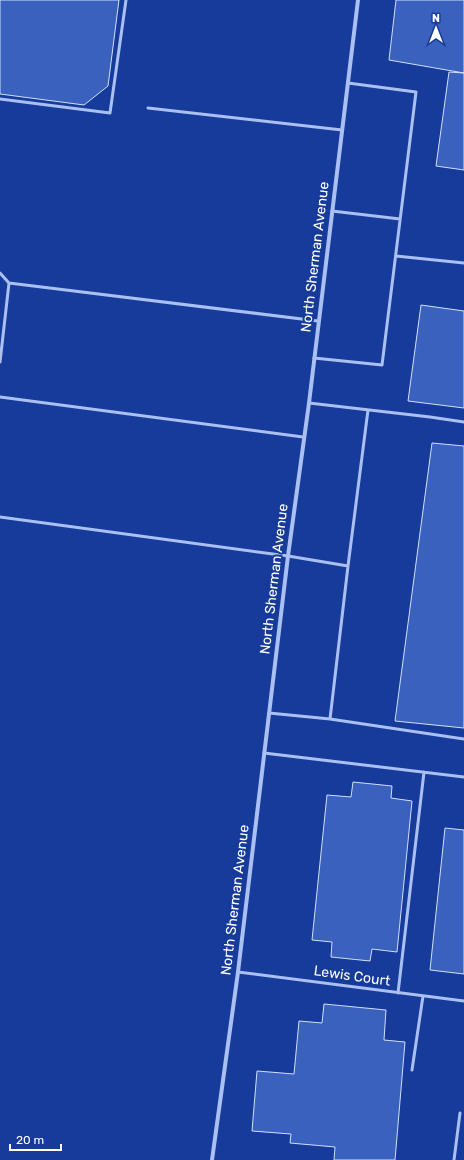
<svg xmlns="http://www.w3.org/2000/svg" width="464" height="1160" font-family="Rubik,sans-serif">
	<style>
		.building { fill: #3b61bf; stroke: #d2dffc }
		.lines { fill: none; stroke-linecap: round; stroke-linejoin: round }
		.lane { stroke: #abc0f2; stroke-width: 3 }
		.street { stroke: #abc0f2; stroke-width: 4 }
		.labels { text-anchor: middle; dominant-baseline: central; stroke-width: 4; stroke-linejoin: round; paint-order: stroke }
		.street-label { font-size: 14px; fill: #fff; stroke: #163b9a }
	</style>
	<rect width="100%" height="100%" fill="#163b9a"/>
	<!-- building -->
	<path class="building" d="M0,0H119L108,86L84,105L0,94Z
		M396,0H464V73L389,60Z
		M449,72L464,73V170L436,166Z
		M421,305L464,311V408L408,401Z
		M432,443L464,446V728L395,721Z
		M353,782L392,786L391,798L412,801L397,952L372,949L370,961L331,957L332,942L312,940L327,795L351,797Z
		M445,828L464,830V974L430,970Z
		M324,1004L386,1010L384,1040L405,1042L395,1160H334L335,1147L290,1143L291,1134L252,1131L257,1071L294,1074L299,1021L322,1023Z"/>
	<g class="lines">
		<!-- lane -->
		<path class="lane" d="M0,99L110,113L126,0
			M148,108L342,130
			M332,211L400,219
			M396,256L464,263
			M0,273L9,283
			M314,358L382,365L416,92L348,83
			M0,362L9,283L318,321
			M0,397L303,437
			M309,403L430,417L464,422
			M0,517L288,556L348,566
			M269,713L330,719L464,739
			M330,719L348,566L368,410
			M264,753L464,777
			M238,972L464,1001
			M398,993L424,772
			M412,1070L423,996
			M454,1160L460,1113"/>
		<!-- street -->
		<path class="street" d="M212,1160L238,972L288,556L309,403L358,0"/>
	</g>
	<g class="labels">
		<!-- street labels -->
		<g class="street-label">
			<text transform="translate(315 257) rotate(-83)">North Sherman Avenue</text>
			<text transform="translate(274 579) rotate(-83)">North Sherman Avenue</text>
			<text transform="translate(235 900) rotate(-83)">North Sherman Avenue</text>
			<text transform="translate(352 976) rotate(8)">Lewis Court</text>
		</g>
	</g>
	<!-- north arrow -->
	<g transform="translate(436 28)" stroke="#163b9a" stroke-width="3" paint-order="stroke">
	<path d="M0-3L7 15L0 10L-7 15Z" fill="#ffffff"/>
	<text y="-6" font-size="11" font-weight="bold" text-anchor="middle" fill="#ffffff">N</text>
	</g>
	<!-- scale -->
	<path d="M10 1144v6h51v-6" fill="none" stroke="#ffffff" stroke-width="2"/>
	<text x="16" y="1144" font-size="12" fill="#ffffff" stroke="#163b9a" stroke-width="3" paint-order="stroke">20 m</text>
</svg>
